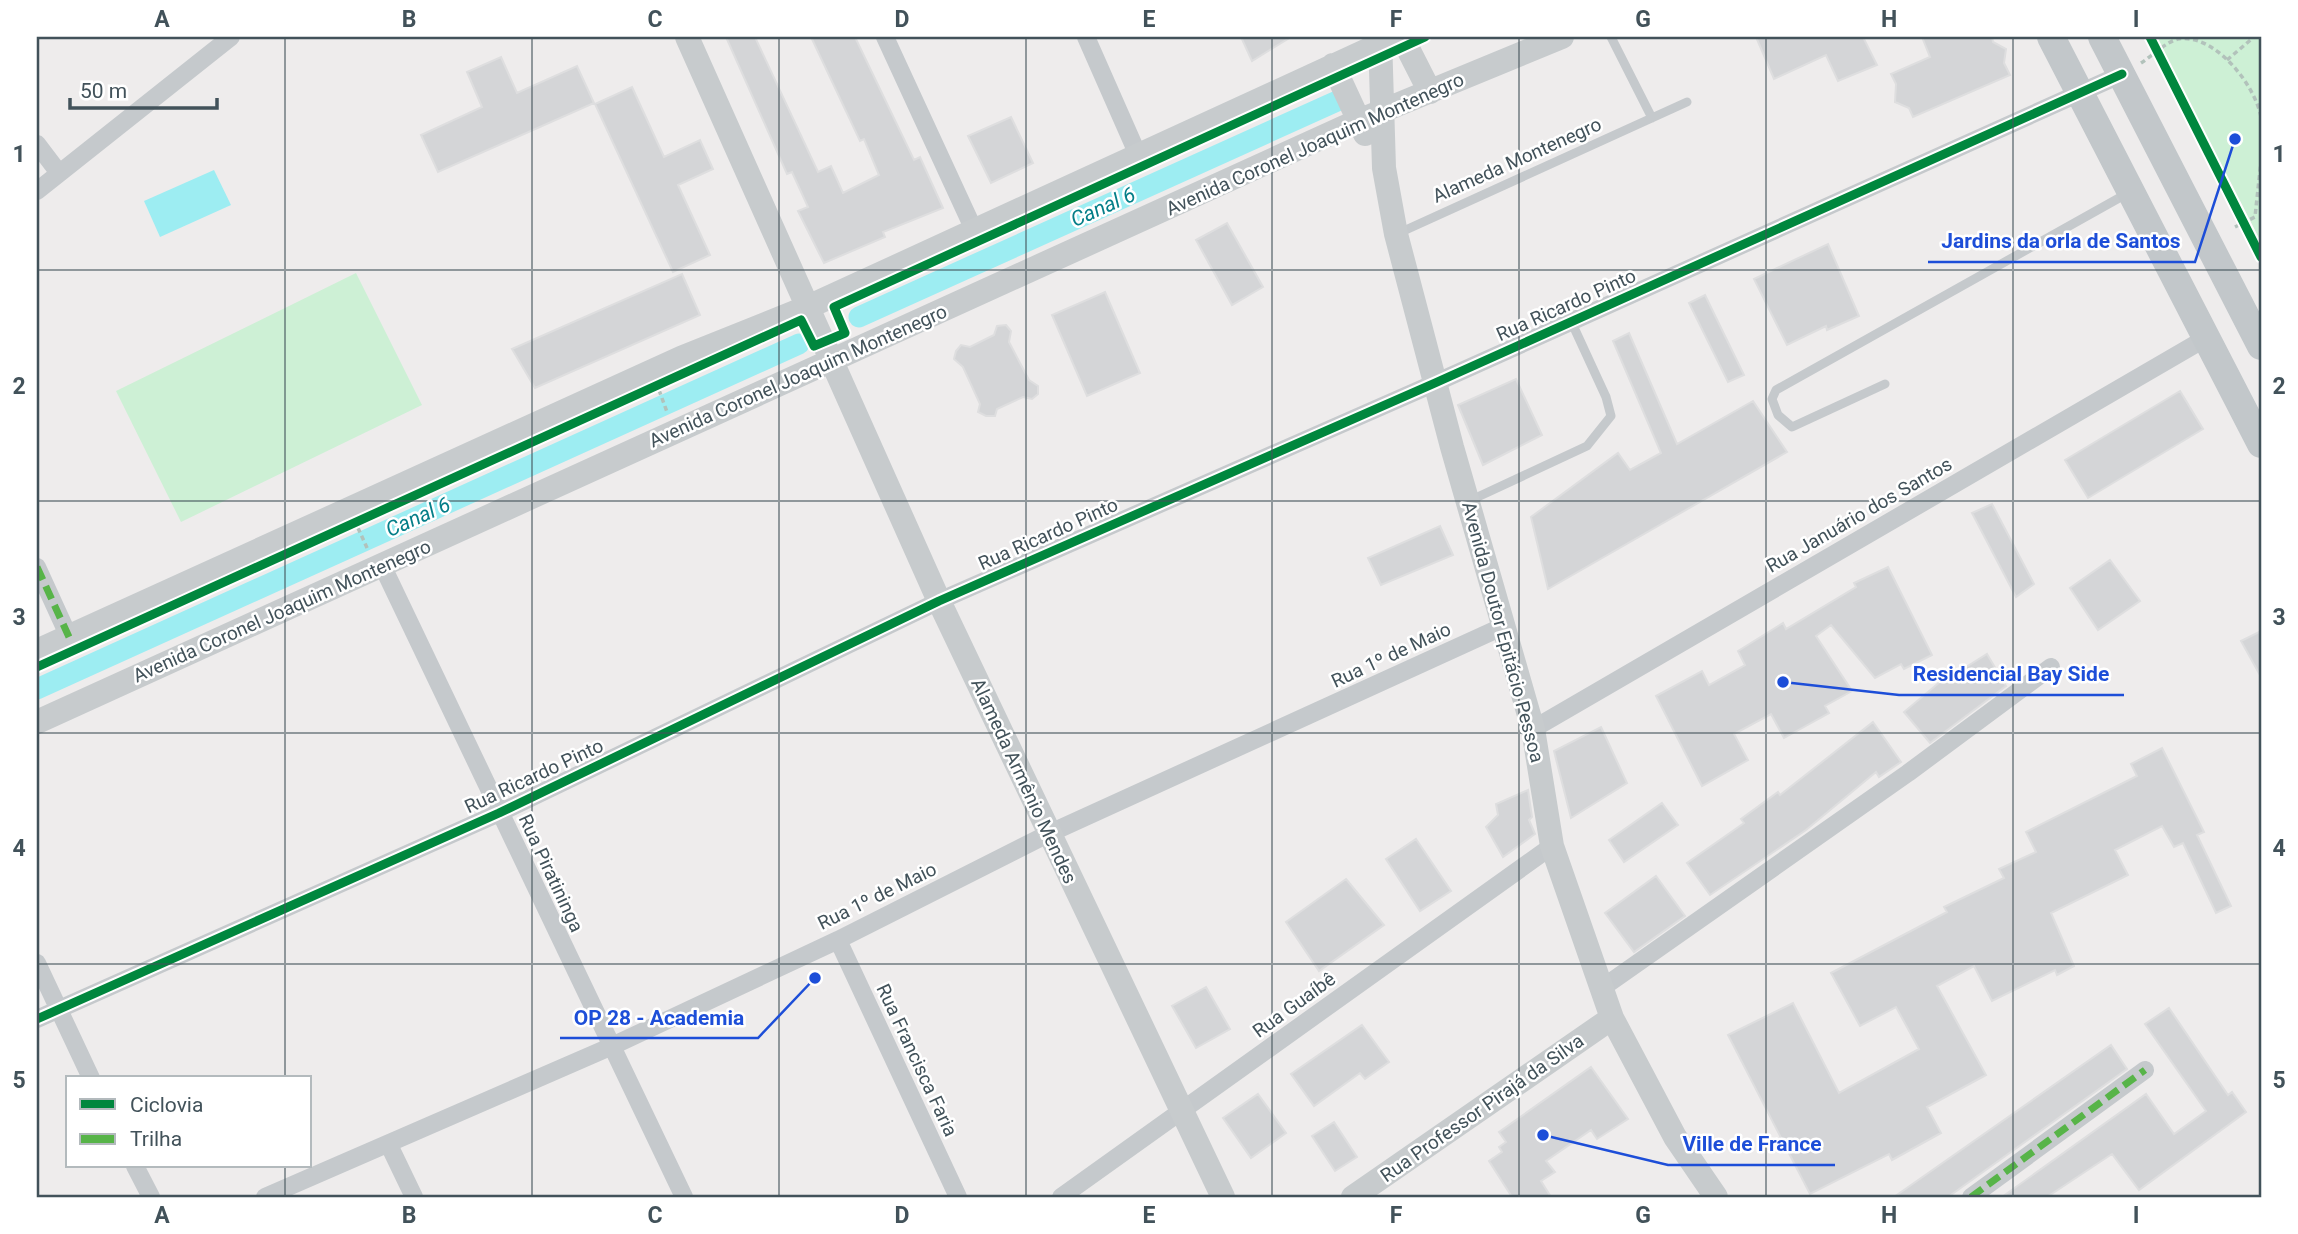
<svg xmlns="http://www.w3.org/2000/svg" width="2298" height="1234" font-family="Roboto,sans-serif">
	<style>
		.green { fill: #cdf0d5 }
		.water { fill: #9dedf2 }
		.lines { fill: none; stroke-linecap: round; stroke-linejoin: round }
		.canal { stroke: #9dedf2; stroke-width: 21 }
		.building { fill: #d4d5d7; stroke: #dededf; stroke-width: 2 }
		.path { stroke: #b2c2bb; stroke-width: 3.5; stroke-dasharray: 5 3.5; stroke-linecap: butt }
		.lane { stroke: #c5c9cc; stroke-width: 9 }
		.street { stroke: #c5c9cc; stroke-width: 18 }
		.secondary { stroke: #c7cbcd; stroke-width: 24 }
		.primary { stroke: #c2c7ca; stroke-width: 28 }
		.quiet { stroke: #57b448; stroke-width: 7; stroke-dasharray: 14 7; stroke-linecap: butt }
		.cycleway-casing { stroke: #fff; stroke-width: 13 }
		.cycleway { stroke: #00873e; stroke-width: 9 }
		.grid { fill: none; stroke: #42525a; stroke-width: 2; stroke-opacity: 0.55 }
		.labels { text-anchor: middle; dominant-baseline: central; stroke-width: 5; stroke-linejoin: round; paint-order: stroke }
		.street-label { font-size: 19px; fill: #42525a; stroke: #fff }
		.water-label { font-size: 21px; font-style: italic; fill: #047e88; stroke: #fff }
		.leader { fill: none; stroke: #1d4ed8; stroke-width: 2.5 }
		.callout-dot { fill: #1d4ed8; stroke: #fff; stroke-width: 2.5 }
		.callout-label { font-size: 21px; text-anchor: middle; font-weight: bold; fill: #1d4ed8; stroke: #fff; stroke-width: 5; stroke-linejoin: round; paint-order: stroke }
		.neatline { fill: none; stroke: #42525a; stroke-width: 2.5 }
		.grid-label { font-size: 23px; text-anchor: middle; font-weight: bold; fill: #42525a }
	</style>
	<rect width="100%" height="100%" fill="#eeecec"/>
	<!-- green -->
	<path class="green" d="M2156,37H2261V242Z
		M356,273L422,405L181,522L116,391Z"/>
	<!-- water -->
	<path class="water" d="M214,170L231,205L160,237L144,201Z"/>
	<g class="lines">
		<!-- canal -->
		<path class="canal" d="M859,317L1346,97
			M37,689L799,344"/>
	</g>
	<!-- building -->
	<path class="building" d="M726,37H755L818,172L831,166L843,193L879,175L864,139L860,141L811,37H855L914,160L920,157L943,208L883,232L885,237L824,263L798,211L808,207L792,172L787,174Z
		M1241,37H1291L1252,61Z
		M1756,37H1863L1877,65L1838,81L1826,55L1774,79Z
		M1922,37H1992L1993,42L2006,49L2004,63L2010,75L1913,117L1909,108L1895,102L1896,84L1891,74L1930,57Z
		M501,57L517,93L577,66L594,103L438,172L421,135L482,107L467,72Z
		M632,87L664,157L700,140L713,169L678,185L710,255L673,272L595,104Z
		M1011,117L1033,163L991,183L968,136Z
		M1227,223L1263,287L1232,305L1196,240Z
		M1828,244L1859,316L1827,330L1826,326L1787,345L1754,279Z
		M682,274L700,315L535,388L512,349Z
		M1105,292L1140,373L1087,396L1052,315Z
		M1705,295L1744,375L1728,382L1689,303Z
		M1006,325L1011,331L1009,342L1029,380L1038,386V394L1032,399L1023,397L997,409L995,416H986L978,412L980,404L963,367L954,359L956,351L961,345L970,347L994,335L997,326Z
		M1629,333L1677,444L1753,401L1787,452L1548,589L1531,517L1618,453L1630,470L1661,453L1613,341Z
		M1516,379L1542,435L1483,465L1458,405Z
		M2180,391L2203,429L2088,498L2065,460Z
		M1992,504L2034,584L2016,597L1972,513Z
		M1440,526L1453,555L1381,585L1368,558Z
		M2110,560L2140,601L2098,630L2070,588Z
		M1888,567L1932,655L1904,669L1901,664L1875,678L1831,625L1816,636L1852,691L1825,706L1829,713L1784,738L1771,714L1734,734L1748,760L1702,786L1656,696L1702,671L1709,685L1745,665L1738,651L1783,623L1786,629L1856,587L1854,583Z
		M2261,631V677L2241,641Z
		M1987,654L2006,686L1930,743L1904,712L1953,671L1955,674Z
		M1873,722L1901,762L1879,777L1876,772L1806,830L1710,895L1687,863L1744,823L1741,819L1778,792L1780,795Z
		M1601,727L1627,783L1571,818L1554,751Z
		M2162,748L2204,832L2197,835L2231,906L2216,913L2183,843L2174,847L2162,826L2115,850L2128,875L2051,913L2074,966L2057,975L2055,970L1992,1001L1974,966L1937,986L1986,1075L1927,1107L1941,1133L1892,1160L1889,1154L1810,1194L1728,1035L1793,1003L1839,1093L1919,1049L1896,1007L1860,1026L1831,973L1947,912L1944,907L2004,878L1999,869L2036,852L2026,832L2137,776L2131,764Z
		M1528,790L1532,817L1529,820L1535,834L1503,857L1486,827L1498,815L1496,804Z
		M1662,803L1678,825L1624,862L1609,840Z
		M1416,839L1451,891L1420,911L1386,859Z
		M1656,876L1685,916L1634,952L1605,913Z
		M1346,879L1384,925L1319,971L1286,922Z
		M1206,987L1230,1029L1196,1048L1172,1006Z
		M2169,1008L2228,1095L2232,1092L2246,1112L2139,1190L2112,1154L2047,1197H2002L2146,1094L2174,1134L2206,1111L2145,1024Z
		M1362,1025L1389,1062L1365,1079L1360,1073L1314,1106L1291,1074Z
		M2111,1045L2127,1069L1948,1197H1894Z
		M1591,1067L1628,1119L1597,1139L1591,1130L1546,1161L1555,1172L1541,1181L1551,1197H1512L1489,1161L1502,1152L1499,1147L1506,1142L1499,1132Z
		M1258,1094L1286,1133L1251,1158L1223,1118Z
		M1334,1122L1357,1157L1335,1171L1312,1136Z"/>
	<g class="lines">
		<!-- path -->
		<path class="path" d="M2227,60L2254,37
			M2141,63C2152,56 2166,42 2178,39C2215,33 2255,85 2261,117
			M2235,227L2255,217L2261,161
			M659,390L667,412
			M358,528L368,550"/>
		<!-- lane -->
		<path class="lane" d="M1611,37L1652,118
			M1399,233L1687,102
			M1885,384L1792,427L1778,415L1772,399L1776,390L2128,193
			M1469,501L1587,446L1611,416L1606,397L1571,321"/>
		<!-- street -->
		<path class="street" d="M885,37L974,230
			M1086,37L1138,155
			M37,144L59,173
			M37,191L231,37
			M382,565L684,1197
			M37,567L69,637
			M1533,729L2206,338
			M838,940L958,1197
			M37,963L91,1078
			M1602,988L1908,773L2051,667
			M37,1019L499,813L939,601L1435,383L2122,74
			M389,1145L414,1197
			M135,1166L151,1197
			M265,1197L610,1047L838,940L1048,834L1504,626
			M1061,1197L1552,846
			M1971,1197L2145,1070"/>
		<!-- secondary -->
		<path class="secondary" d="M687,37L939,601L1223,1197
			M1380,37L1384,168L1396,234L1452,447L1533,729L1552,846L1612,1018L1675,1137L1716,1197
			M1402,37L1430,92
			M1333,65L1365,134
			M37,651L681,358L808,307L1396,37
			M37,722L1358,121L1562,37
			M1353,1197L1612,1018"/>
		<!-- primary -->
		<path class="primary" d="M2051,37L2261,444
			M2102,37L2261,346"/>
		<!-- quiet -->
		<path class="quiet" d="M37,567L69,637
			M1971,1197L2145,1070"/>
		<defs>
			<path id="cycleway" d="M2150,37L2261,257
				M37,667L801,320L814,346L845,333L834,307L1425,37
				M37,1019L499,813L939,601L1435,383L2122,74"/>
		</defs>
		<!-- cycleway casing -->
		<use href="#cycleway" class="cycleway-casing"/>
		<!-- cycleway -->
		<use href="#cycleway" class="cycleway"/>
	</g>
	<!-- grid -->
	<path class="grid" d="M285,37V1078M532,37V1197M779,37V1197M1026,37V1197M1272,37V1197M1519,37V1197M1766,37V1197M2013,37V1197M37,270H2261M37,501H2261M37,733H2261M37,964H2261M285,1166V1197"/>
	<g class="labels">
		<!-- street labels -->
		<g class="street-label">
			<text transform="translate(1315 144) rotate(-24)">Avenida Coronel Joaquim Montenegro</text>
			<text transform="translate(1517 160) rotate(-24)">Alameda Montenegro</text>
			<text transform="translate(1566 305) rotate(-24)">Rua Ricardo Pinto</text>
			<text transform="translate(798 376) rotate(-24)">Avenida Coronel Joaquim Montenegro</text>
			<text transform="translate(1859 515) rotate(-30)">Rua Januário dos Santos</text>
			<text transform="translate(1048 534) rotate(-24)">Rua Ricardo Pinto</text>
			<text transform="translate(282 611) rotate(-24)">Avenida Coronel Joaquim Montenegro</text>
			<text transform="translate(1503 632) rotate(75)">Avenida Doutor Epitácio Pessoa</text>
			<text transform="translate(1391 655) rotate(-25)">Rua 1º de Maio</text>
			<text transform="translate(534 776) rotate(-25)">Rua Ricardo Pinto</text>
			<text transform="translate(1024 781) rotate(65)">Alameda Armênio Mendes</text>
			<text transform="translate(551 873) rotate(65)">Rua Piratininga</text>
			<text transform="translate(877 896) rotate(-26)">Rua 1º de Maio</text>
			<text transform="translate(1294 1005) rotate(-36)">Rua Guaíbê</text>
			<text transform="translate(917 1060) rotate(65)">Rua Francisca Faria</text>
			<text transform="translate(1482 1108) rotate(-35)">Rua Professor Pirajá da Silva</text>
		</g>
		<!-- water labels -->
		<g class="water-label">
			<text transform="translate(1103 207) rotate(-24)">Canal 6</text>
			<text transform="translate(418 517) rotate(-24)">Canal 6</text>
		</g>
	</g>
	<!-- callouts -->
	<path class="leader" d="M2235 139L2195 262H1928M1783 682L1899 695H2124M815 978L758 1038H560M1543 1135L1668 1165H1835"/>
	<g class="callout-dot">
		<circle cx="2235" cy="139" r="7"/>
		<circle cx="1783" cy="682" r="7"/>
		<circle cx="815" cy="978" r="7"/>
		<circle cx="1543" cy="1135" r="7"/>
	</g>
	<g class="callout-label">
		<text x="2061" y="248">Jardins da orla de Santos</text>
		<text x="2011" y="681">Residencial Bay Side</text>
		<text x="659" y="1025">OP 28 - Academia</text>
		<text x="1752" y="1151">Ville de France</text>
	</g>
	<!-- border -->
	<rect width="2298" height="1234" fill="none" stroke="#ffffff" stroke-width="77"/>
	<!-- legend -->
	<rect x="66" y="1076" width="245" height="91" fill="#ffffff" stroke="#b3babd" stroke-width="2"/>
	<rect x="80" y="1099" width="35" height="10" fill="#00873e" stroke="#b3babd" stroke-width="2"/>
	<text x="130" y="1112" font-size="21" fill="#42525a">Ciclovia</text>
	<rect x="80" y="1134" width="35" height="10" fill="#57b448" stroke="#b3babd" stroke-width="2"/>
	<text x="130" y="1146" font-size="21" fill="#42525a">Trilha</text>
	<!-- scale -->
	<path d="M70 98v10h147v-10" fill="none" stroke="#42525a" stroke-width="3.5"/>
	<text x="80" y="98" font-size="21" fill="#42525a" stroke="#ffffff" stroke-width="5" paint-order="stroke">50 m</text>
	<rect x="38" y="38" width="2222" height="1158" class="neatline"/>
	<g class="grid-label">
		<text x="162" y="27">A</text>
		<text x="409" y="27">B</text>
		<text x="655" y="27">C</text>
		<text x="902" y="27">D</text>
		<text x="1149" y="27">E</text>
		<text x="1396" y="27">F</text>
		<text x="1643" y="27">G</text>
		<text x="1889" y="27">H</text>
		<text x="2136" y="27">I</text>
		<text x="19" y="162">1</text>
		<text x="2279" y="162">1</text>
		<text x="19" y="394">2</text>
		<text x="2279" y="394">2</text>
		<text x="19" y="625">3</text>
		<text x="2279" y="625">3</text>
		<text x="19" y="856">4</text>
		<text x="2279" y="856">4</text>
		<text x="19" y="1088">5</text>
		<text x="2279" y="1088">5</text>
		<text x="162" y="1223">A</text>
		<text x="409" y="1223">B</text>
		<text x="655" y="1223">C</text>
		<text x="902" y="1223">D</text>
		<text x="1149" y="1223">E</text>
		<text x="1396" y="1223">F</text>
		<text x="1643" y="1223">G</text>
		<text x="1889" y="1223">H</text>
		<text x="2136" y="1223">I</text>
	</g>
</svg>
